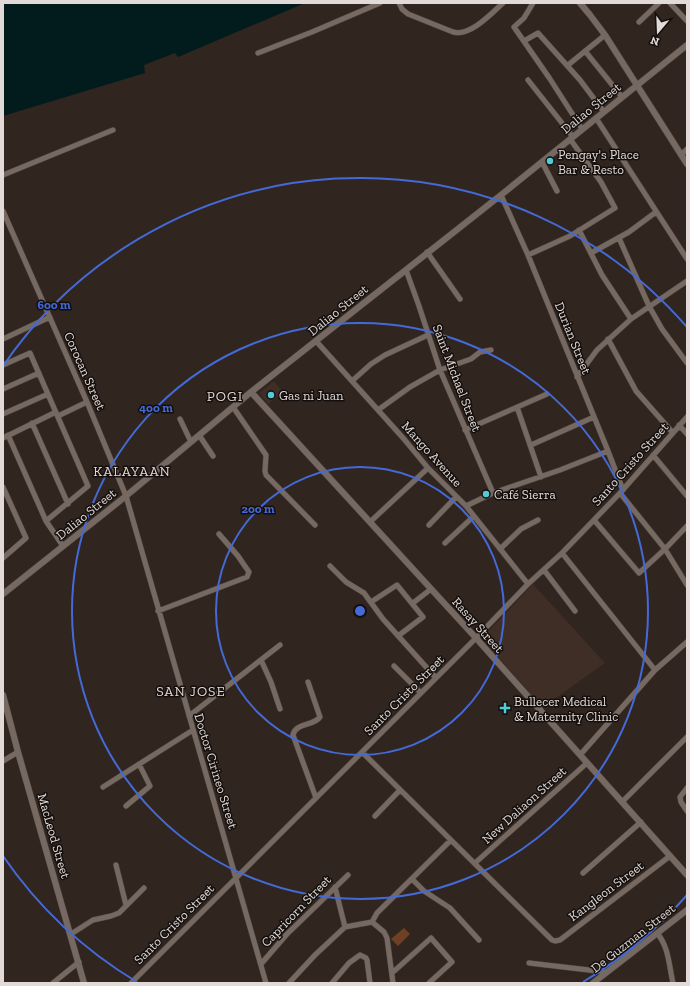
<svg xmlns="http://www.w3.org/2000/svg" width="690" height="986" font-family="'Zilla Slab',serif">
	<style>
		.built { fill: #3e2e25 }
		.green { fill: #704024 }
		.water { fill: #021c1e }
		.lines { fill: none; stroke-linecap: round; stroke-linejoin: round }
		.minor-casing { stroke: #4d433e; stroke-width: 6 }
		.tertiary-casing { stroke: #4d433e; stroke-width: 7 }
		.minor { stroke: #766962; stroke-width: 5 }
		.tertiary { stroke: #766962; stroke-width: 6 }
		.ring { fill: none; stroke: #446ad8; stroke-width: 2 }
		.poi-dot { fill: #52cbd8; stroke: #140f0d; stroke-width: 1.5 }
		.labels { text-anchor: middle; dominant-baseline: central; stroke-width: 3; stroke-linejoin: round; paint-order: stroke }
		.street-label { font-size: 13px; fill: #e2dad6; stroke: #140f0d }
		.poi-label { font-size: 13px; fill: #e2dad6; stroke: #140f0d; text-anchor: start }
		.neighbourhood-label { font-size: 14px; letter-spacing: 1px; fill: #e5d6ce; stroke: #140f0d }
		.centre { fill: #446ad8; stroke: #140f0d; stroke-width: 2 }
		.ring-label { font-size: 12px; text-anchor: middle; font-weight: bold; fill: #446ad8; stroke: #140f0d; stroke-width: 3; stroke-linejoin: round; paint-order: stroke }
	</style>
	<rect width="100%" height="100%" fill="#30251f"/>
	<!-- built -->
	<path class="built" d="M274,381L283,392L268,404L259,393Z
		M533,584L605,663L542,708L482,638Z"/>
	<!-- green -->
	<path class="green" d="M404,928L410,934L398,946L391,939Z"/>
	<!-- water -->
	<path class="water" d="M3,3H305L178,57L175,53L144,65L145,73L3,116Z"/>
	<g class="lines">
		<defs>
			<path id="minor" d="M399,3L402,9L408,14L453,32C470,37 492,13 503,3
				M533,3L524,18L514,27L550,79L582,129
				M670,3L687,21
				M639,22L659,3
				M524,41L538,33L580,80L604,112
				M585,51L622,97
				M258,53L312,32L380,3
				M568,65L605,35
				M528,80L573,137
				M596,118L687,259
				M681,155L687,149
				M542,162L557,191
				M3,175L113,130
				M501,195L528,255L608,451L623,490
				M3,211L87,402L126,496L266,983
				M579,230L602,275L631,319
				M619,238L649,306L662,329L687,363
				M427,252L460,299
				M591,253L629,232L656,212
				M528,255L570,236L615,208L601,182L570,139
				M406,270L419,306L440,370L493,493
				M3,339L50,317
				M608,339L636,391L673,433
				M316,341L404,439L428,468L466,506L528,584
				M3,365L30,353L88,486L46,521
				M577,377L597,350L631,319L687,281
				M352,381L371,364L385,355L428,335
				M3,389L39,373
				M233,407L266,455L265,471L266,475L315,525
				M517,407L541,477
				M378,410L410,387L440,370L471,359L480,352L491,350
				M3,414L48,394
				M58,416L87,402
				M180,419L191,442
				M32,423L68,504
				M679,425L687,434
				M465,430L547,394
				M8,435L46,521L63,546
				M199,435L213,456
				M3,438L56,412
				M531,445L594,417
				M653,455L687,496
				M3,487L26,538L3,558
				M620,493L665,549L687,585
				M466,506L493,493L560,470L608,451
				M594,520L639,573L665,549L687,526
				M370,522L428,468
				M429,525L456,497
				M445,543L474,516
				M500,549L521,529L538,520
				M562,553L655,670
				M330,566L346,582L364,593L383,619L436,678
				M544,570L575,611
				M371,602L397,585L423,617L398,636
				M413,603L431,589
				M158,611L247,577L249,572L238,556L219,534
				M261,660L271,682L280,709
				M394,666L421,693
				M308,682L320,717C314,726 295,723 293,735L316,798
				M189,716L280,645
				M362,752L552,940L555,941L560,940L670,856
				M580,755L655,670L687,642
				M3,761L18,752
				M103,787L193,730
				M687,788L680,797L681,802L687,811
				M622,802L687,737
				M126,806L150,786L139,764
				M375,816L400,790
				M475,863L587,763
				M116,865L126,905
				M583,873L641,822
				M412,879L424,891L450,908L479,940
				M335,887L345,927
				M372,922L377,913L451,840
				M372,922L384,932L387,938L393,983
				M657,933C669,947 669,966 673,983
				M71,934L93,920L111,916L119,913L144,888
				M529,963L606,972
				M261,964L287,934L348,875
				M392,973L431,938L452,962L429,983
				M53,983L79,962
				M131,983L476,638L528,584L562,553L620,493L687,417
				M289,983L315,955L345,927L372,922
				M332,983L349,963L360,955L366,958L367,960L370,983"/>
			<path id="tertiary" d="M580,3L590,15L605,35L687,164
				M251,392L476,638L687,875
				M3,594L126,496L251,392L501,195L687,45
				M3,695L18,752L84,983
				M593,983L687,910"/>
		</defs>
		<!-- minor casing -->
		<use href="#minor" class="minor-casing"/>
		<!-- tertiary casing -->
		<use href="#tertiary" class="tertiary-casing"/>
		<!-- minor -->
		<use href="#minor" class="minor"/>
		<!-- tertiary -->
		<use href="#tertiary" class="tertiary"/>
	</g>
	<!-- distance rings -->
	<g class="ring">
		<circle cx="360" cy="611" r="144"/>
		<circle cx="360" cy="611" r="288"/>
		<path d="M687 895A433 433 0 0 1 583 982M137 982A433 433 0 0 1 3 856M3 366A433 433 0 0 1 687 327"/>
	</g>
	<!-- markers -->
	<g class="poi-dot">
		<circle cx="550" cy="161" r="4"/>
		<circle cx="271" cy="395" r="4"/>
		<circle cx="486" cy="494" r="4"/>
		<path d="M503 702h4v4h4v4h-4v4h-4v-4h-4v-4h4z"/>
	</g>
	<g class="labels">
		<!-- street labels -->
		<g class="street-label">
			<text transform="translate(591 108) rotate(-39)">Daliao Street</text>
			<text transform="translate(338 310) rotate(-39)">Daliao Street</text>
			<text transform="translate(573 338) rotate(68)">Durian Street</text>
			<text transform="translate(85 371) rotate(66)">Corocan Street</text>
			<text transform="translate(457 378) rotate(69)">Saint Michael Street</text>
			<text transform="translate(432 454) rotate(48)">Mango Avenue</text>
			<text transform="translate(630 464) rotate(-48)">Santo Cristo Street</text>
			<text transform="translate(86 514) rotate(-39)">Daliao Street</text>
			<text transform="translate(478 625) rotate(48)">Rasay Street</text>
			<text transform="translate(404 695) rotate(-45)">Santo Cristo Street</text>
			<text transform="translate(216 771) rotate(73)">Doctor Cirineo Street</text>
			<text transform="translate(524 805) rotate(-42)">New Daliaon Street</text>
			<text transform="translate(54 836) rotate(74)">MacLeod Street</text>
			<text transform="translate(606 891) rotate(-37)">Kangleon Street</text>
			<text transform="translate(296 911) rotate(-46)">Capricorn Street</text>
			<text transform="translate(174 924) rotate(-45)">Santo Cristo Street</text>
			<text transform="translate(633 938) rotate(-38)">De Guzman Street</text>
		</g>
		<!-- poi labels -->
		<g class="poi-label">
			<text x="558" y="154">Pengay's Place<tspan x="558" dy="15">Bar &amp; Resto</tspan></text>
			<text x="279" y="395">Gas ni Juan</text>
			<text x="494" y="494">Café Sierra</text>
			<text x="514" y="701">Bullecer Medical<tspan x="514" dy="15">&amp; Maternity Clinic</tspan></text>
		</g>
		<!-- neighbourhood labels -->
		<g class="neighbourhood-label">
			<text x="225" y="396">POGI</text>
			<text x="132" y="471">KALAYAAN</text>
			<text x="191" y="691">SAN JOSE</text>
		</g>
	</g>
	<circle cx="360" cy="611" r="6" class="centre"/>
	<g class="ring-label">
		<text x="54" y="309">600 m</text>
		<text x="156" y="412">400 m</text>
		<text x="258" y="513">200 m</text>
	</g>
	<!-- border -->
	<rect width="690" height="986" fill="none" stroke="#e2dad6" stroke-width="8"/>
	<!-- north arrow -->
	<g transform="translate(658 32) rotate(199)" stroke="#140f0d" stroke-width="3" paint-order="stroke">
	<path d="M0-3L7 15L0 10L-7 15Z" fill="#e2dad6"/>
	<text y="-6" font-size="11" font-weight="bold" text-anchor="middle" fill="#e2dad6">N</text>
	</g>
</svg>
